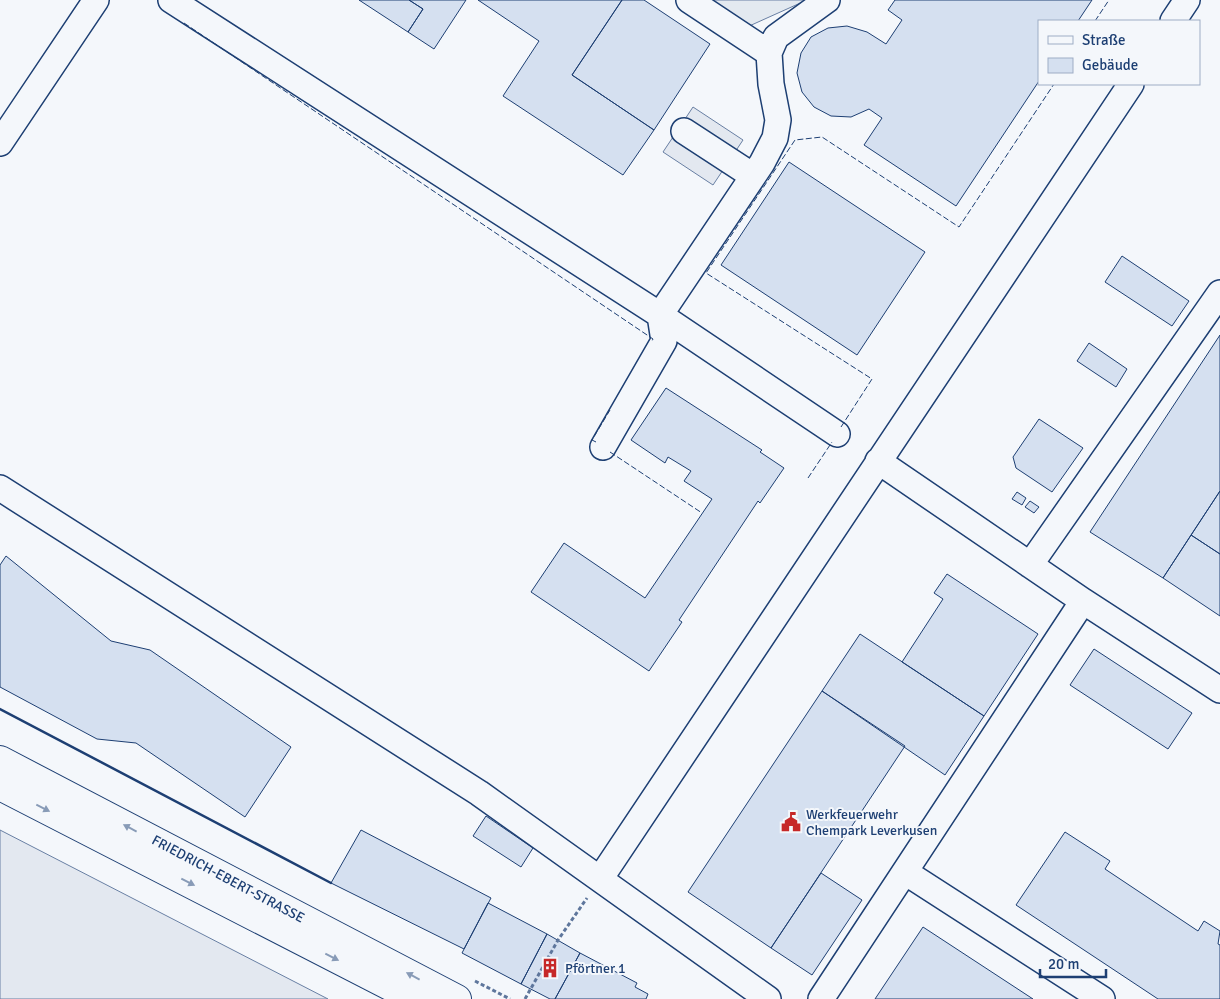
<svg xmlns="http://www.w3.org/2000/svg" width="1220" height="999" font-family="Signika,sans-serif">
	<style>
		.green { fill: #e3e9f0; stroke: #687fa3 }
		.parking { fill: #e3e8f0; stroke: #687fa3 }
		.building { fill: #d5e0f0; stroke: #1d3f73 }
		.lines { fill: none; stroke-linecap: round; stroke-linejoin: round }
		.minor-casing { stroke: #1d3f73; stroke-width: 28 }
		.major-casing { stroke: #1d3f73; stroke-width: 30 }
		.path { stroke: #5e769c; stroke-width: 3; stroke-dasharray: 4 2.5; stroke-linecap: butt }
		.minor { stroke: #f4f7fb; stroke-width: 25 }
		.major { stroke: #f4f7fb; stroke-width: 28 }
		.fence { stroke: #1d3f73; stroke-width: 1; stroke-dasharray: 6 2.5; stroke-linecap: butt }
		.wall { stroke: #1d3f73; stroke-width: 2.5 }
		.oneway { fill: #889bb7 }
		.labels { text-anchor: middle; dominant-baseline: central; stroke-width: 4; stroke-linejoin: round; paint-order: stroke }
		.poi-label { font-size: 14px; fill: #1d3f73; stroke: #f4f7fb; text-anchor: start }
		.street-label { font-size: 14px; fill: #1d3f73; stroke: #f4f7fb }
	</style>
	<rect width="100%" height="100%" fill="#f4f7fb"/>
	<!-- green -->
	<path class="green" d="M704,0H807L747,27Z"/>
	<!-- parking -->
	<path class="parking" d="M693,107L743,140L713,185L663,152Z
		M0,830L328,999H0Z"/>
	<!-- building -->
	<path class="building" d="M359,0H409L423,9L408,32Z
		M409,0H466L434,49L408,32L423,9Z
		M478,0H622L572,75L654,130L623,175L503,96L539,41Z
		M622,0H644L710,44L654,130L572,75Z
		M895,0H1092L1078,21H1039V81L956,206L864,145L882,118L869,109L851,117L831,116L814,107L802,92L797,73L801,53L811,37L828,28L847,26L867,32L886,44L902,20L888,10Z
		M789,162L925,252L857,355L721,265Z
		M1122,256L1189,301L1172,326L1105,282Z
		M1220,335V491L1163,578L1090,532Z
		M1089,343L1127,369L1116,387L1077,361Z
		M666,388L762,450L760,452L784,468L760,503L758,501L679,620L682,622L649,671L531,592L564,543L645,598L712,499L684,481L691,471L668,457L665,463L631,440Z
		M1039,419L1083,448L1052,492L1016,468L1013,457Z
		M1220,491V554L1191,535Z
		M1017,492L1026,498L1022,505L1012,499Z
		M1030,501L1039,507L1034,513L1025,507Z
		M1191,535L1220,554V616L1163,578Z
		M6,556L111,641L150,650L291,747L245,817L136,743L97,739L0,687V565Z
		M947,574L1038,634L984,716L902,662L943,599L934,593Z
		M860,634L984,716L945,775L822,691Z
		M1094,649L1192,713L1168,749L1070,685Z
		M822,691L905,746L771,948L688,892Z
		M486,816L533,848L521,867L473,836Z
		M361,830L491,898L464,949L331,883Z
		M1065,832L1110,861L1105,869L1198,931L1204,921L1220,931L1218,944L1220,945V999H1158L1016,905Z
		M821,873L862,900L812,975L771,948Z
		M488,903L547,934L521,984L462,953Z
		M923,927L1033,999H875Z
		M547,934L580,953L555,999H550L521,984Z
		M580,953L637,983L635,987L648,994L646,999H555Z"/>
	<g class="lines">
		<defs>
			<path id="minor" d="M171,0L660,315L837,434
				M689,0L769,53
				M1173,21L1187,0
				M684,131L753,176
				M0,143L96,0
				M603,447L664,341L660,315L762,163L775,138L778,120L771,84L769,53L776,37L827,0
				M878,461L1083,601L1220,690
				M0,488L479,793L768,999
				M1030,565L1220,293
				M905,872L1102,999
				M600,879L1131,84
				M821,999L1083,601"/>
			<path id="major" d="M0,760L457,999
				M0,786L415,999"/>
		</defs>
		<!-- minor casing -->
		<use href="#minor" class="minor-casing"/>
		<!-- major casing -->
		<use href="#major" class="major-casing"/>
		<!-- path -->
		<path class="path" d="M475,981L510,999
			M525,999L558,940L587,898"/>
		<!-- minor -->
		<use href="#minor" class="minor"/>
		<!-- major -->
		<use href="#major" class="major"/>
		<!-- fence -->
		<path class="fence" d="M1095,21L1109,0
			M184,23L653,339L652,341
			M841,427L872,379L706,273L795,140L822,137L959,227L1054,84
			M596,442L592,440L610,410
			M610,452L702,513
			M808,478L832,442"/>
		<!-- wall -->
		<path class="wall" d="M0,709L331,883"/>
	</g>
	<!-- one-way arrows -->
	<defs><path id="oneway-solid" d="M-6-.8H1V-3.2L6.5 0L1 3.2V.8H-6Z" transform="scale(1.25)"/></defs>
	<g class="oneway">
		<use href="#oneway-solid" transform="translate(43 808) rotate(27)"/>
		<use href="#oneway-solid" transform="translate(130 828) rotate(-152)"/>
		<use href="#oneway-solid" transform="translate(188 882) rotate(27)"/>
		<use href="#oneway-solid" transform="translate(332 957) rotate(27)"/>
		<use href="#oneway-solid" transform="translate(413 976) rotate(-152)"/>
	</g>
	<!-- icons -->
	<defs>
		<symbol id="civic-bare" viewBox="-9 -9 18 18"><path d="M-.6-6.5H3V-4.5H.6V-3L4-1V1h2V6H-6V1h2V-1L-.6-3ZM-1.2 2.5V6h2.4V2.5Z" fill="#c62828" stroke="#f4f7fb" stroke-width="2.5" paint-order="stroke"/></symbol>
		<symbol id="building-bare" viewBox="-9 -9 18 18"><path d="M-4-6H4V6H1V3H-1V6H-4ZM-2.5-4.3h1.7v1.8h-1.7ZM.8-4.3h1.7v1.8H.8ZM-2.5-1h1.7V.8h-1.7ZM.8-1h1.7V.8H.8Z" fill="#c62828" stroke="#f4f7fb" stroke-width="2.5" paint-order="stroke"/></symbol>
	</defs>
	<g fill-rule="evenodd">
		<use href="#civic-bare" x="777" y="808" width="28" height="28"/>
		<use href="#building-bare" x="536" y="954" width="28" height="28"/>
	</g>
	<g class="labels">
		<!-- poi labels -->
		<g class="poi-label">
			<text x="806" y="814">Werkfeuerwehr<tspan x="806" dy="16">Chempark Leverkusen</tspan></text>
			<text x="565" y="968">Pförtner 1</text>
		</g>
		<!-- street labels -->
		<g class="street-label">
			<text transform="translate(228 879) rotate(28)">FRIEDRICH-EBERT-STRASSE</text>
		</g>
	</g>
	<!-- legend -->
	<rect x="1038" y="20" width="162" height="65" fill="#f4f7fb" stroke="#9eadc5"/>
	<rect x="1048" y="36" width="25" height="8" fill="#f4f7fb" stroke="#9eadc5"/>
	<text x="1082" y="45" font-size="15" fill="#1d3f73">Straße</text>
	<rect x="1048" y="58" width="25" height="15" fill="#d5e0f0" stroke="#9eadc5"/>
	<text x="1082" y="70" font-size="15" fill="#1d3f73">Gebäude</text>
	<!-- scale -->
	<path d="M1040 969v8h66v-8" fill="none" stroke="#1d3f73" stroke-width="2.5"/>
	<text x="1048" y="969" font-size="15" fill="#1d3f73" stroke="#f4f7fb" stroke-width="4" paint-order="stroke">20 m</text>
</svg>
